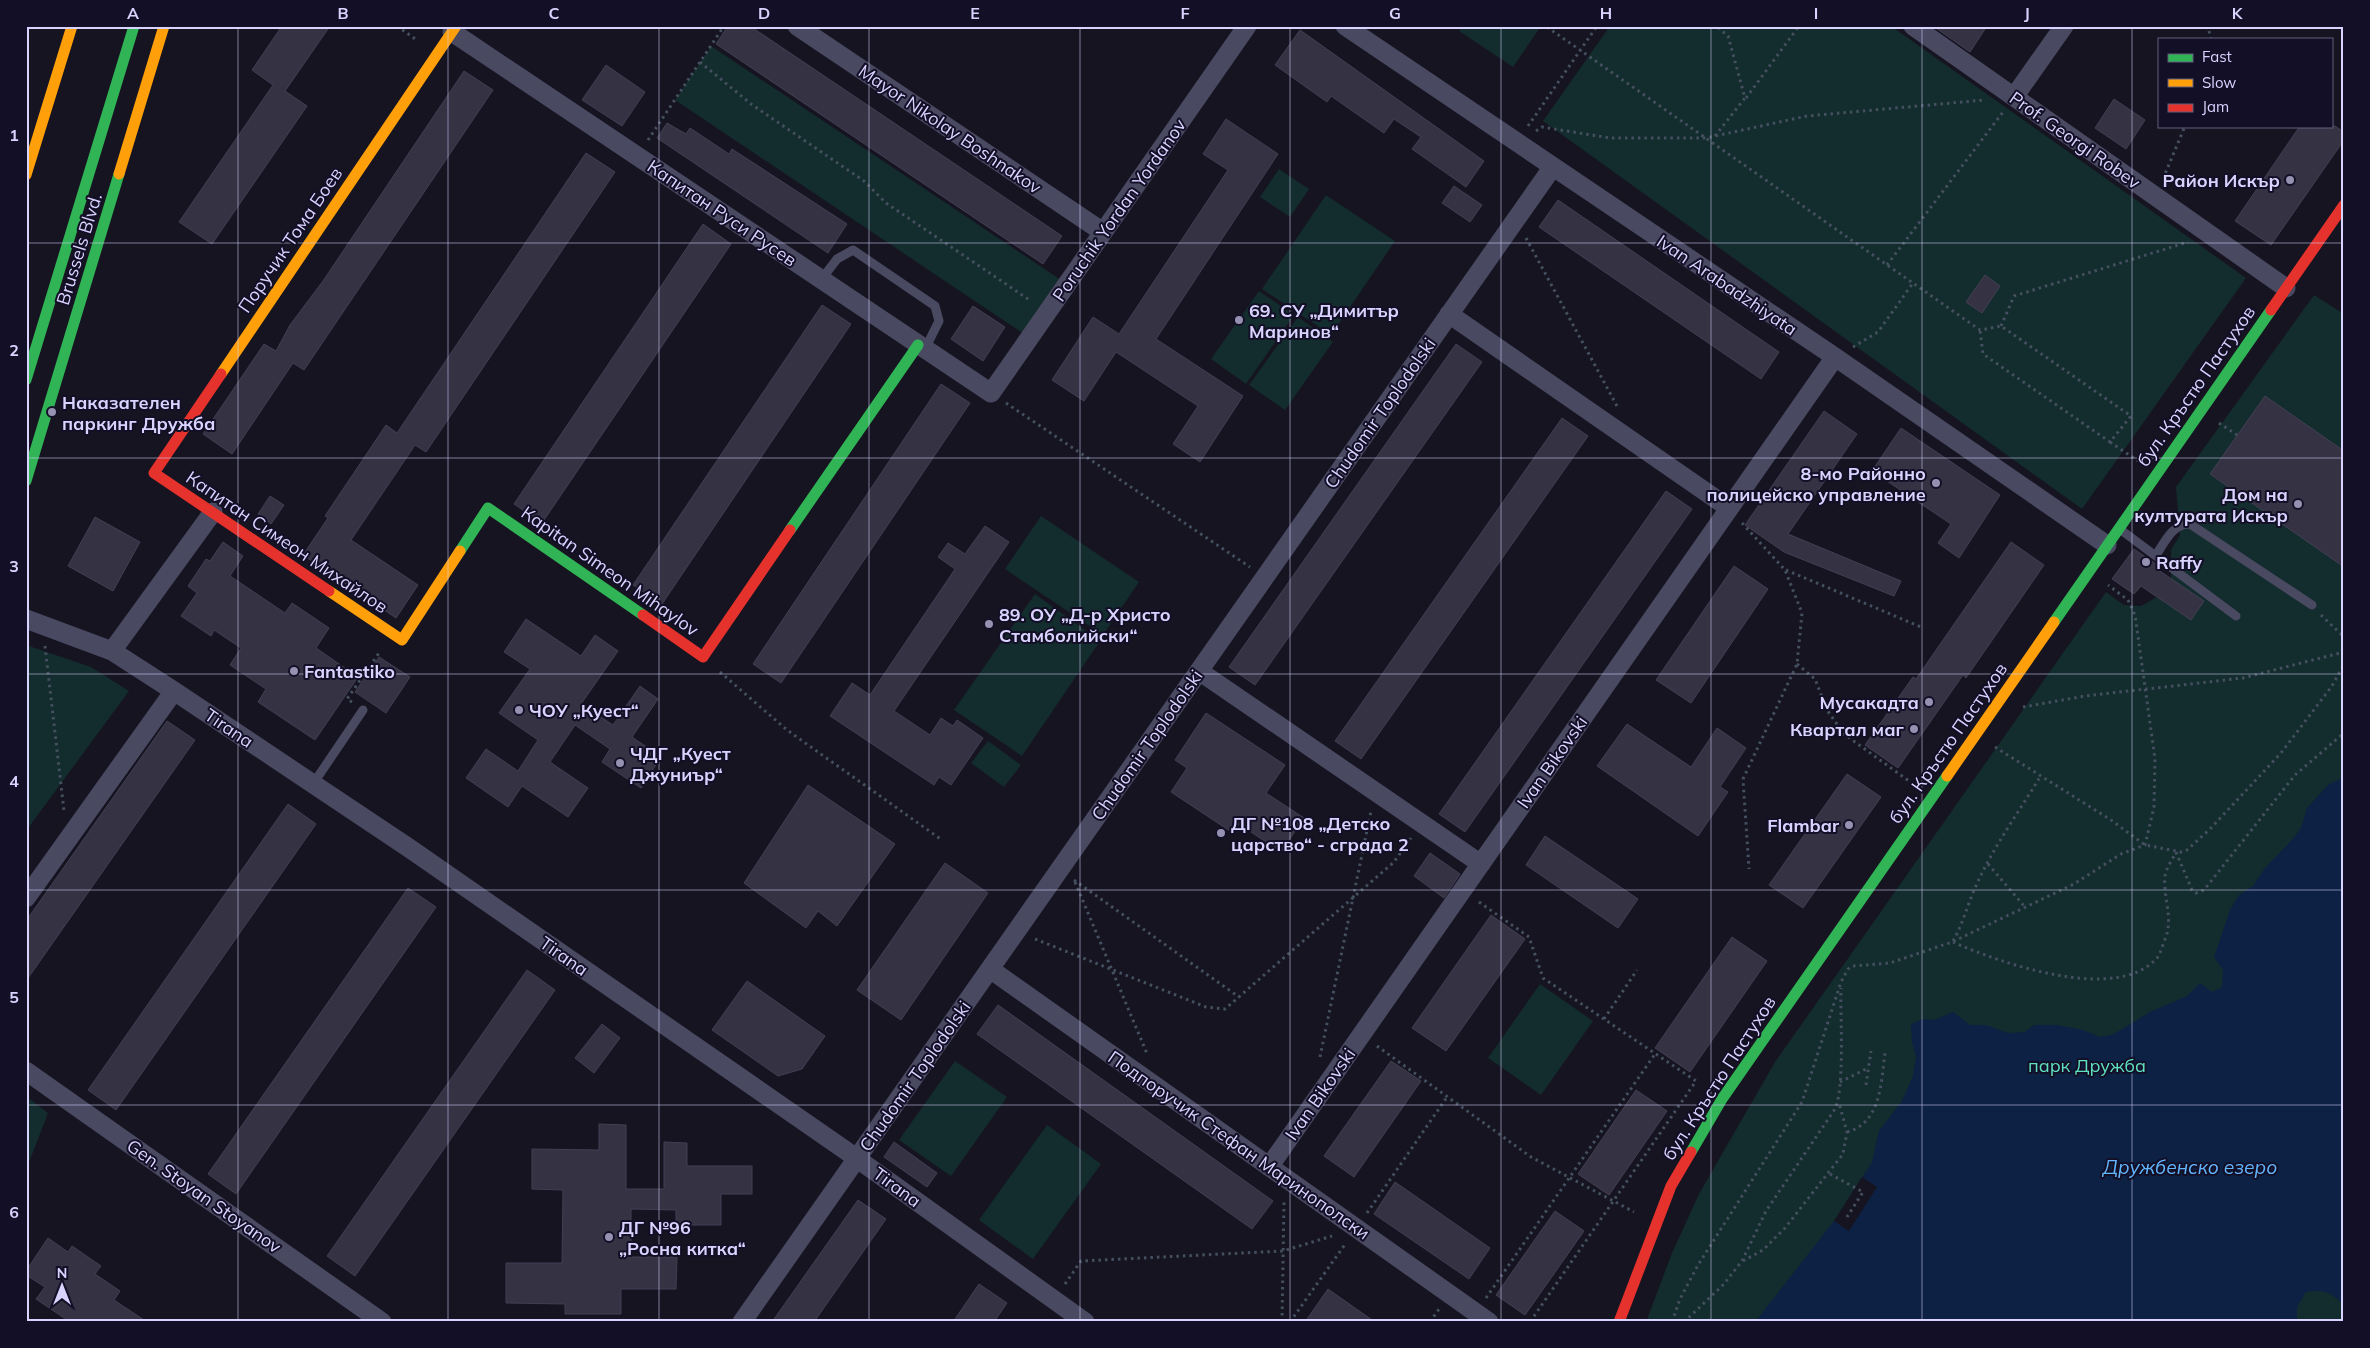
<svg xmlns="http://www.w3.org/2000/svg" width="2370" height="1348" font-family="Mulish,sans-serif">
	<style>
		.green { fill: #132c2d }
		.water { fill: #0d2144 }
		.pier { fill: #161421 }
		.building { fill: #343243; stroke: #433f54 }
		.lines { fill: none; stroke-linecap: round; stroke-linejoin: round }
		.path { stroke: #44505f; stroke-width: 3; stroke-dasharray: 2.5 4; stroke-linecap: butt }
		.lane { stroke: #4a4962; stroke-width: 9 }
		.street { stroke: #4a4962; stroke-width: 19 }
		.fast { stroke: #30b455; stroke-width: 11 }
		.slow { stroke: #ff9f0a; stroke-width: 11 }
		.jam { stroke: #e5322d; stroke-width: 11 }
		.grid { fill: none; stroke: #d9d4ff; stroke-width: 1; stroke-opacity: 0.55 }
		.poi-dot { fill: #9591b1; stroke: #130f26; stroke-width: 2 }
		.labels { text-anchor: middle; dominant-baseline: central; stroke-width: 4; stroke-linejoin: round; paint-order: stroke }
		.street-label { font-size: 18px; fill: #d9d4ff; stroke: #130f26 }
		.poi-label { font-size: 18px; font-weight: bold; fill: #d9d4ff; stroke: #130f26; text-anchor: start }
		.park-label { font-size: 18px; fill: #5fe0c0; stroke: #130f26 }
		.water-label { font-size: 19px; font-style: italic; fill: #62b6ff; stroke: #130f26 }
		.neatline { fill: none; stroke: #d9d4ff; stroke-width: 2 }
		.grid-label { font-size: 16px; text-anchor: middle; font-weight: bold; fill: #d9d4ff }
	</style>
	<rect width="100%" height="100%" fill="#161421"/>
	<!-- green -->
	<path class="green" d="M1462,26H1541L1513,67L1459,31Z
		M1610,26H1891L2246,278L2082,509L1543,121Z
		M711,46L1067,284L1030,338L675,100Z
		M1279,169L1309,189L1290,217L1260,197Z
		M1326,195L1395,241L1331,335L1262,289Z
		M1259,291L1294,315L1246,384L1211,359Z
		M2314,295L2344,314V1322H1646L1672,1253L1699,1194L1775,1062L2106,592L2124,605L2141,606L2157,597L2171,578V550L2180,535L2176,487Z
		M1298,317L1333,342L1285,410L1249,385Z
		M1041,516L1139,582L1103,635L1005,569Z
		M1035,594L1100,641L1022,756L954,710Z
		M26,645L91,667L129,691L26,831Z
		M988,741L1021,765L1004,787L971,763Z
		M1540,984L1593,1021L1541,1095L1488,1058Z
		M955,1061L1007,1097L951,1176L899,1140Z
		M26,1096L48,1113L26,1170Z
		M1047,1125L1101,1164L1033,1259L979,1220Z"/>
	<!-- water -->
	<path class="water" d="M2344,777V1305C2331,1292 2324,1289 2306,1292L2297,1307V1322H1755L1834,1221L1872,1162L1879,1131L1902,1101L1913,1076L1916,1056L1912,1042L1911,1024L1923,1019L1935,1020L1953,1012L1970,1025H1986L2008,1033L2025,1032L2034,1025H2057L2083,1030L2100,1037L2114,1034L2150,1012L2187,996L2200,983L2212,992L2222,987L2223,970L2214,957L2230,910L2239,895L2253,886L2265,868L2292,840L2301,828L2307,808L2329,784Z"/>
	<!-- pier -->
	<path class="pier" d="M1862,1177L1877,1187L1849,1231L1834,1221Z"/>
	<!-- building -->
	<path class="building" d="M282,26H330L285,91L307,106L212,244L179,222L273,85L252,70Z
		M728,26H750L1062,236L1043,264L716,44Z
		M1933,26H1987L1970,52Z
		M1300,30L1484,161L1466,187L1412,149L1421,137L1394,119L1384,133L1331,96L1327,102L1275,65Z
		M606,65L645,92L622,126L582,100Z
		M464,71L493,90L304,370L293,363L232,454L203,434L264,344L276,351L290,325L323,281Z
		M2114,99L2145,120L2126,149L2095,128Z
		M1226,119L1278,154L1156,339L1243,396L1200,462L1173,444L1198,406L1116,352L1084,401L1052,380L1093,317L1119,334L1228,170L1203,154Z
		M667,123L686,134L690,128L729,154L732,149L847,224L828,253L657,138Z
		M2300,126H2335L2344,132V140L2271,245L2235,221Z
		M586,153L615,172L426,452L415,445L351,540L418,585L396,618L303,555L328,518L325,516L386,425L397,433Z
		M1454,186L1482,205L1470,222L1442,203Z
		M1558,200L1779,352L1761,379L1539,227Z
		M703,224L731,244L542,523L514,504Z
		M1985,275L2000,286L1982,313L1966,302Z
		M822,305L851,324L662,604L633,585Z
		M973,306L1005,327L983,361L951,339Z
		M1456,344L1482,362L1255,685L1229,667Z
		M941,384L970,403L781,683L753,664Z
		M2265,396L2344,451V567L2210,474Z
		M1824,411L1857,434L1788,534L1901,581L1894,596L1784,552L1745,525Z
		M1562,418L1588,436L1361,759L1335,741Z
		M1901,428L2000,495L1959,558L1938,543L1951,524L1872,471Z
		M1666,491L1692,509L1465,832L1439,814Z
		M270,496L284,505L271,524L258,514Z
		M95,517L140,542L113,591L68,566Z
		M985,526L1009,542L894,711L930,735L941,718L953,726L957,720L983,738L951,785L939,777L934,785L830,716L852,683L870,695L955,569L938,557L948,543L965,554Z
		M223,542L243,556L230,576L285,613L292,603L329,628L316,648L358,677L315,740L258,702L266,689L230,665L241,648L214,630L211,636L181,616L197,593L188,586L206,559L210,561Z
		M2011,542L2044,565L1966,678L1963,675L1898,768L1865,745L1913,677L1916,679Z
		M2134,549L2156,564L2154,567L2204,601L2191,620L2141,586L2134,594L2112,579Z
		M1734,566L1768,589L1691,703L1656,680Z
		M526,619L581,656L595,635L618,651L581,704L613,725L640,686L658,699L632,737L661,757L641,788L602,762L610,749L575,725L550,762L588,788L568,817L522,786L508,807L466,778L486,749L518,771L538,740L499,713L530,669L504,652Z
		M379,657L410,677L386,713L355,692Z
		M1206,713L1285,765L1266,793L1304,818L1281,852L1239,824L1233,833L1171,792L1187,768L1175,760Z
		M167,721L195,740L26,981V921Z
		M1627,724L1691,767L1717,728L1746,748L1720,787L1728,792L1698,836L1597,766Z
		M1847,774L1881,797L1803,908L1769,885Z
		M808,785L895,844L837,926L818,911L806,928L744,883Z
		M288,804L316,824L116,1110L88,1090Z
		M1545,836L1638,899L1618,928L1526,865Z
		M1430,853L1460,874L1444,898L1414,876Z
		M945,863L988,893L901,1020L857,990Z
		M408,888L436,907L236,1194L208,1174Z
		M1491,915L1525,939L1446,1051L1412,1028Z
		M1732,937L1767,961L1690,1072L1655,1048Z
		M527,970L555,990L355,1276L327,1256Z
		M747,981L825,1036L802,1069L778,1076L712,1030Z
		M998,1005L1273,1201L1252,1229L977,1034Z
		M602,1024L620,1038L594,1073L575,1058Z
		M1391,1061L1421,1081L1354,1177L1324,1156Z
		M1636,1090L1667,1111L1609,1195L1578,1174Z
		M599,1124L626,1125V1189H664V1142L687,1143V1166H752V1194H721V1225H676V1210L631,1209V1257H677L676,1289H621V1314H565V1304L506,1303V1263H562L563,1190L532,1189V1149L599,1150Z
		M894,1142L937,1173L927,1187L884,1157Z
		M1395,1182L1490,1248L1469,1279L1374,1214Z
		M858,1200L886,1219L814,1322H772Z
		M1555,1211L1584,1231L1525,1315L1496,1295Z
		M48,1238L68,1252L72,1246L101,1266L95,1274L120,1291L114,1300L147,1322H70L36,1299L45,1287L26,1275V1271Z
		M979,1284L1007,1303L994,1322H953Z
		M1328,1289L1375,1322H1305Z"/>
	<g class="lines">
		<!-- path -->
		<path class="path" d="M397,26L418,41
			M1547,27L1980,330L2001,326L2131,416L2110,442L1983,354L1980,330
			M2209,31L2211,39
			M700,62L751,104L864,181L886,203L1031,301
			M1746,98L1799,26
			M1528,126L1597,26
			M1536,131L1542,127L1610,138H1706L1807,116L1985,100
			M1715,136L1745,98L1728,36L1716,26
			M648,140L724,26
			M2163,179L2185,126
			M1526,238L1617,406
			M1887,265L2003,112
			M2001,326L2014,296L2188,242
			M1853,347L1878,332L1913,283
			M1006,403L1250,567
			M2219,423L2237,435
			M2110,442L2138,461
			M1742,523L1785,570L1802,613L1797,664L1743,779L1749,869
			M1786,570L1921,627
			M2321,615L2344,637
			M45,646L64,811
			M1797,664L1815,679L1827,710L1844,734L1913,784
			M720,672L787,730L942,840
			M352,702L347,699L379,653
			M2023,707L2085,696L2243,678L2344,652
			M1995,747L2111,820L2145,845L2181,852L2187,850L2211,828L2281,753L2332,686L2344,664
			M2176,852L2192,890L2196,893L2204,890L2295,775L2344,733
			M1988,864L2025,907
			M1074,880L1239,997
			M1075,882L1148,1056
			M1479,902L1529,937L1543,978L1696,1081L1530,1322
			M1035,939L1206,1007L1225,1009L1394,862L1411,838
			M1953,941C1963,924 1967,906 1975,888C1992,849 2018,813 2040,777
			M1953,942C2000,963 2116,1004 2157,958C2161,953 2163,943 2166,937C2173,916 2163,897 2165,876C2166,868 2173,859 2176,852
			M1604,1019L1637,970
			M1377,1046L1531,1157L1634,1212
			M1320,1057L1371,811
			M1840,1082L1868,1068
			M1866,1085L1871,1051
			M1847,1132C1881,1123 1881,1083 1885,1053
			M1830,1174L1863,1192L1847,1217
			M1367,1213L1447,1097
			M1743,1261L1763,1250L1785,1228L1843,1154L1847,1132L1839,1103
			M1065,1284L1081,1261L1283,1251L1332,1236
			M1486,1298L1655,1054
			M1282,1322L1284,1201
			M1290,1322L1346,1243
			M1430,1322L1439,1309
			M1672,1322L1680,1299L1698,1265L1802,1102L1841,982L1848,969L1853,966L1890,963L1952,942L2074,884L2121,854L2145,845L2154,807L2155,759L2135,615L2128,600L2108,585
			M1684,1322L1723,1285L1742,1261L1766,1211L1835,1109C1845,1087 1840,1016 1841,988"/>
		<!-- lane -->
		<path class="lane" d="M821,280L837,259L853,250L935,306L939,321L925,349
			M2121,530L2236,616
			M2156,555C2165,542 2173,523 2190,524L2312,605
			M313,784L363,710"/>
		<!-- street -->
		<path class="street" d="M797,26L1103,232
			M1345,26L1835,357L2107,545
			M1913,26L2286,288
			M452,32L991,393L1247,26
			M2014,97L2064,26
			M1449,314L1729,508
			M26,619L112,651L174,691L409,848L845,1150L1085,1322
			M112,651L213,512
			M1199,671L1481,864
			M26,898L174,691
			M990,969L1489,1322
			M26,1071L382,1322
			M1269,1167L1835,357
			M742,1322L1552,168"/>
		<!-- fast -->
		<path class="fast" d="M26,380L134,26
			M26,481L119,174
			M790,530L918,345
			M460,551L488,508L643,615
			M2054,622L2271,310
			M1691,1152L1722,1099L1947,776"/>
		<!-- slow -->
		<path class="slow" d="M119,174L164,26
			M26,175L72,26
			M221,374L456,26
			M329,591L402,640L460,551
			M1947,776L2054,622"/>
		<!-- jam -->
		<path class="jam" d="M2271,310L2344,205
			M221,374L154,473L329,591
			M643,615L703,657L790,530
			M1619,1322L1671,1186L1691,1152"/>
	</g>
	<!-- grid -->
	<path class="grid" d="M238,26V1322M448,26V1322M659,26V1322M869,26V1322M1080,26V1322M1290,26V1322M1501,26V1322M1711,26V1322M1922,26V1322M2132,26V1322M26,243H2344M26,458H2344M26,674H2344M26,890H2344M26,1105H2344"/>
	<!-- markers -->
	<g class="poi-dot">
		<circle cx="2290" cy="180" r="5"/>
		<circle cx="1239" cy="320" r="5"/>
		<circle cx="52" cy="412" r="5"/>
		<circle cx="1936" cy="483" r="5"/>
		<circle cx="2298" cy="504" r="5"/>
		<circle cx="2146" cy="562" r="5"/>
		<circle cx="989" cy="624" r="5"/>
		<circle cx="294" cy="671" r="5"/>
		<circle cx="1929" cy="702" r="5"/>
		<circle cx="519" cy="710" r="5"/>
		<circle cx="1914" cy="729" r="5"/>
		<circle cx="620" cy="763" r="5"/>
		<circle cx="1849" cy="825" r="5"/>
		<circle cx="1221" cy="833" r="5"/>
		<circle cx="609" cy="1237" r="5"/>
	</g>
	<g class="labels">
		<!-- street labels -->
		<g class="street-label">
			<text transform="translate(950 129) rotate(34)">Мayor Nikolay Boshnakov</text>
			<text transform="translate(2075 140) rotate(35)">Prof. Georgi Robev</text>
			<text transform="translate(1119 210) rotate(-55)">Рoruchik Yordan Yordanov</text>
			<text transform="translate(722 213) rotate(34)">Капитан Руси Русев</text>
			<text transform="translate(290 240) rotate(-56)">Поручик Тома Боев</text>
			<text transform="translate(79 249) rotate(-73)">Brussels Blvd.</text>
			<text transform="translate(1727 285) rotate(34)">Ivan Arabadzhiyata</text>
			<text transform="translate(2196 386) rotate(-55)">бул. Кръстю Пастухов</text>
			<text transform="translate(1380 413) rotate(-55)">Chudomir Toplodolski</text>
			<text transform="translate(287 542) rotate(34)">Капитан Симеон Михайлов</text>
			<text transform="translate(610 571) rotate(35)">Кapitan Simeon Mihaylov</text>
			<text transform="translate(229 728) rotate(34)">Tirana</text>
			<text transform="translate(1948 743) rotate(-55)">бул. Кръстю Пастухов</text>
			<text transform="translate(1147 745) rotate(-55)">Chudomir Toplodolski</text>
			<text transform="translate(1552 762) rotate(-55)">Ivan Bikovski</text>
			<text transform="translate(564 956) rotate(35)">Tirana</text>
			<text transform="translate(915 1076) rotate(-55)">Chudomir Toplodolski</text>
			<text transform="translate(1719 1078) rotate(-57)">бул. Кръстю Пастухов</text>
			<text transform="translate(1320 1094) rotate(-55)">Ivan Bikovski</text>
			<text transform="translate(1239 1145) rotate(35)">Подпоручик Стефан Маринополски</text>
			<text transform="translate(897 1187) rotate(36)">Tirana</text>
			<text transform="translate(204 1196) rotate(35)">Gen. Stoyan Stoyanov</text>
		</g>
		<!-- poi labels -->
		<g class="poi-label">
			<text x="2280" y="180" text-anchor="end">Район Искър</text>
			<text x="1249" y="310">69. СУ „Димитър<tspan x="1249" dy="21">Маринов“</tspan></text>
			<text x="62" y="402">Наказателен<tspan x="62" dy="21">паркинг Дружба</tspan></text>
			<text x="1926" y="473" text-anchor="end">8-мо Районно<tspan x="1926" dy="21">полицейско управление</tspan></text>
			<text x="2288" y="494" text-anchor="end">Дом на<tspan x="2288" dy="21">културата Искър</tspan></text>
			<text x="2156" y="562">Raffy</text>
			<text x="999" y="614">89. ОУ „Д-р Христо<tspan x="999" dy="21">Стамболийски“</tspan></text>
			<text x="304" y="671">Fantastiko</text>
			<text x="1919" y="702" text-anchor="end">Мусакадта</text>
			<text x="529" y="710">ЧОУ „Куест“</text>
			<text x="1904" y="729" text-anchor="end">Квартал маг</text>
			<text x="630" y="753">ЧДГ „Куест<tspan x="630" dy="21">Джуниър“</tspan></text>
			<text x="1231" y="823">ДГ №108 „Детско<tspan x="1231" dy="21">царство“ - сграда 2</tspan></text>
			<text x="1839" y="825" text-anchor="end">Flambar</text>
			<text x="619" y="1227">ДГ №96<tspan x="619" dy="21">„Росна китка“</tspan></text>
		</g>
		<!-- park labels -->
		<g class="park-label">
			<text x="2087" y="1065">парк Дружба</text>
		</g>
		<!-- water labels -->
		<g class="water-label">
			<text x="2190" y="1167">Дружбенско езеро</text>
		</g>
	</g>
	<!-- border -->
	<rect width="2370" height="1348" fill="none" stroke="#130f26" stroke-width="55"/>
	<!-- legend -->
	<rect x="2158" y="38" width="175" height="90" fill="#130f26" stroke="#625e7d"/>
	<rect x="2168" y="54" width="25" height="8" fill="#30b455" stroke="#625e7d"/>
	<text x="2202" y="62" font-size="15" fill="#d9d4ff">Fast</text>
	<rect x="2168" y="79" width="25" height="8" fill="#ff9f0a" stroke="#625e7d"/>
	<text x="2202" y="88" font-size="15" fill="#d9d4ff">Slow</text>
	<rect x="2168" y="104" width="25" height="8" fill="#e5322d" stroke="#625e7d"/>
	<text x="2202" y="112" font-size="15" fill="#d9d4ff">Jam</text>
	<!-- north arrow -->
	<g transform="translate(62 1286)" stroke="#130f26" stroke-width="4" paint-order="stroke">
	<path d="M0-4L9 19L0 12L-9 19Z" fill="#d9d4ff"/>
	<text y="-8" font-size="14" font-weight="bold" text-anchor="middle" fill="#d9d4ff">N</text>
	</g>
	<rect x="28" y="28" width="2314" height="1292" class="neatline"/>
	<g class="grid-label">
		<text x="133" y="19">A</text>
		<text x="343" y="19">B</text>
		<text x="554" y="19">C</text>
		<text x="764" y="19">D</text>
		<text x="975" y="19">E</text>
		<text x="1185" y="19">F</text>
		<text x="1395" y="19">G</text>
		<text x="1606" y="19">H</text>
		<text x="1816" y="19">I</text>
		<text x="2027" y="19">J</text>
		<text x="2237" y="19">K</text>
		<text x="14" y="141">1</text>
		<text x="14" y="356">2</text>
		<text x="14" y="572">3</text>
		<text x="14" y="787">4</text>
		<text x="14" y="1003">5</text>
		<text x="14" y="1218">6</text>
	</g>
</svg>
